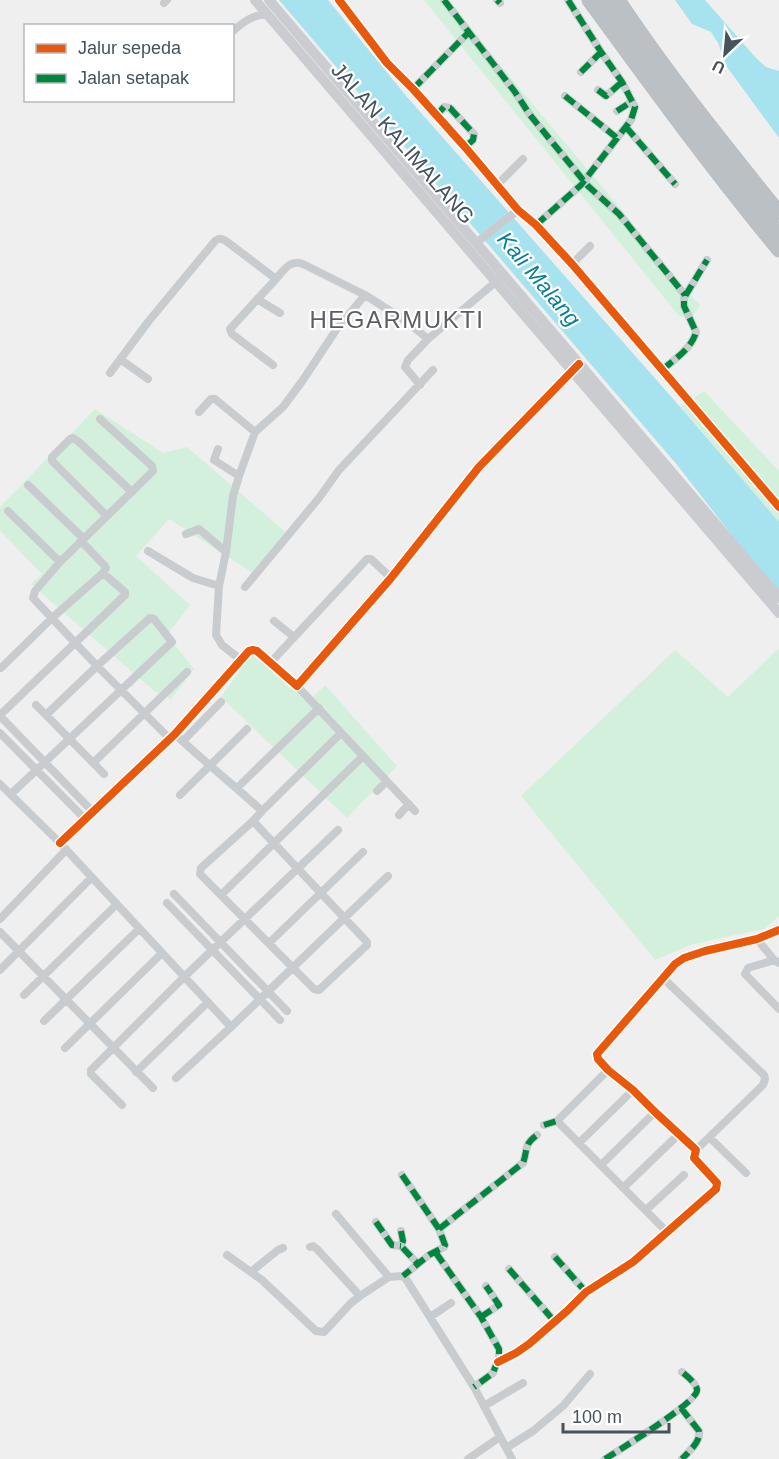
<svg xmlns="http://www.w3.org/2000/svg" width="779" height="1459" font-family="Arial,sans-serif">
	<style>
		.green { fill: #d3f0dc }
		.water { fill: #a6e3ee }
		.lines { fill: none; stroke-linecap: round; stroke-linejoin: round }
		.motorway-casing { stroke: #b4babf; stroke-width: 15 }
		.minor { stroke: #c9ccce; stroke-width: 8 }
		.secondary { stroke: #caccd0; stroke-width: 10 }
		.motorway { stroke: #bac0c4; stroke-width: 14 }
		.quiet { stroke: #00873e; stroke-width: 6; stroke-dasharray: 12 6; stroke-linecap: butt }
		.cycleway-casing { stroke: #fff; stroke-width: 11 }
		.cycleway { stroke: #e8590c; stroke-width: 8 }
		.labels { text-anchor: middle; dominant-baseline: central; stroke-width: 4.5; stroke-linejoin: round; paint-order: stroke }
		.street-label { font-size: 21px; fill: #46535c; stroke: #fff }
		.water-label { font-size: 22px; font-style: italic; fill: #0a7f95; stroke: #fff }
		.quarter-label { font-size: 24px; letter-spacing: 1.5px; fill: #5b5f63; stroke: #fff }
	</style>
	<rect width="100%" height="100%" fill="#f0efef"/>
	<!-- green -->
	<path class="green" d="M424,0H448C502,69 559,135 615,202C643,236 669,273 700,305L691,319L679,316Z
		M704,391L779,471V522L681,407Z
		M95,409L163,453L187,447L289,535L256,575L169,519L136,556L190,605L167,635L194,669L171,699L154,691L31,584L42,574L0,531V507Z
		M779,648V916L764,929L693,944L655,960L521,796L675,650L728,697Z
		M252,654L308,702L325,685L397,766L347,818L221,697Z"/>
	<!-- water -->
	<path class="water" d="M279,0H328L407,97L682,409L779,522V596L678,466Z
		M675,0H705L757,59L766,67L779,71V138L727,67L718,43L711,32L692,24Z"/>
	<g class="lines">
		<defs>
			<path id="motorway" d="M589,0C651,85 712,169 779,250
				M603,0L672,99L779,234
				M618,0C667,74 723,143 779,213"/>
		</defs>
		<!-- motorway casing -->
		<use href="#motorway" class="motorway-casing"/>
		<!-- minor -->
		<path class="minor" d="M339,0L387,63L413,89L465,147L518,210L536,225L572,264L779,507
			M444,0L515,92L530,115L588,186L619,214L685,295
			M497,0L500,3
			M164,3L167,0
			M232,32C242,23 254,13 268,15
			M581,72L601,52
			M413,89L469,32
			M598,90L606,96L622,82
			M565,96L617,138
			M617,111L631,102
			M436,116L444,107L450,108L474,134L473,140L465,147
			M626,127L675,184
			M497,185L523,159
			M536,225L581,185L631,120L635,107L622,82L601,52L568,0
			M476,243L518,210
			M572,264L590,246
			M257,299L280,313
			M120,359L148,379
			M273,365L232,334L230,329L276,279
			M663,369C675,359 692,348 696,332L684,306V298L707,260
			M110,373L148,322L215,241C219,238 221,238 226,241L276,279C284,270 290,259 303,264L365,295L406,321L428,339L498,280
			M420,385L405,367L408,360L428,339
			M199,412L211,399H215L255,432
			M100,419L152,466L153,471L60,562L35,591L33,598L97,666L169,738
			M218,449L214,460L239,476
			M28,485L84,539
			M8,511L60,562
			M107,516L52,461V457L70,439L73,438L79,442L132,492
			M186,534L199,529L226,552
			M148,551L193,578L219,586
			M245,587L319,498L339,470L433,370
			M274,621L294,637
			M241,660L222,645L216,635L219,586L226,552L233,496L239,476L255,432L283,407L303,380L336,330L365,295
			M271,662L367,559H371L391,578
			M1,668L52,618L103,573L106,568L105,566L81,541
			M297,686L415,811
			M0,715L125,595V592L103,573
			M46,715L104,774
			M0,716L92,811
			M0,733L85,819
			M175,734C203,761 234,785 262,811L253,821L367,942V945L319,990L314,989L200,874L201,868L253,821
			M183,741L221,702
			M93,763L187,672
			M0,784L60,843L231,1027
			M237,788L319,708
			M377,791L387,781
			M11,794L172,642L154,619L150,618L97,666L46,715L36,705
			M180,795L247,729
			M262,811L341,733
			M399,815L409,804
			M60,843L175,734L249,651L253,650L257,651L297,686L391,578L479,467L576,368
			M174,894L287,1011
			M221,895L363,756
			M167,903L280,1020
			M0,919L66,850
			M0,932L153,1088
			M757,939L774,960L779,963
			M269,943L363,852
			M774,960L748,968L745,974L779,1009
			M0,970L92,877
			M663,978L764,1075L765,1079L763,1085L696,1150
			M24,995L117,904
			M44,1021L139,929
			M65,1048L162,953
			M136,1072L208,1002
			M176,1078L231,1027L388,876
			M122,1105L91,1074V1070L184,977L338,830
			M557,1121L667,1232
			M544,1125L557,1121L608,1070
			M710,1138L746,1173
			M579,1143L633,1090
			M601,1165L655,1112
			M623,1188L678,1135
			M646,1210L684,1175
			M336,1214L389,1277
			M376,1222L392,1245L401,1246
			M439,1229L523,1163C528,1150 523,1145 537,1135
			M401,1231L403,1241L401,1246L418,1264
			M310,1247L313,1246L317,1249L360,1296
			M436,1253L481,1317L499,1349V1357L493,1373L474,1387
			M227,1255L262,1280L316,1331L324,1332L351,1303L360,1296L389,1277L403,1276L429,1255L444,1247L445,1245L439,1229L402,1175
			M555,1257L586,1292
			M509,1269L555,1322
			M252,1271L278,1250L283,1248
			M403,1276L406,1279L474,1387L512,1459
			M430,1317L451,1303
			M481,1317L499,1305L486,1286
			M498,1362L516,1353L529,1344L567,1311L586,1292L633,1262L716,1189L717,1183L694,1158L696,1150L695,1149L655,1112L633,1090L608,1070L598,1059L597,1054L663,978L675,964L684,958L705,951L757,939L779,930
			M484,1406L523,1383
			M681,1408L699,1431C701,1442 689,1451 682,1459
			M506,1448L533,1431L563,1406L590,1374
			M468,1459L500,1437
			M605,1459C619,1450 698,1402 697,1390C697,1384 687,1376 682,1372"/>
		<!-- secondary -->
		<path class="secondary" d="M255,0L779,613
			M269,0L779,598"/>
		<!-- motorway -->
		<use href="#motorway" class="motorway"/>
		<!-- quiet -->
		<path class="quiet" d="M444,0L515,92L530,115L588,186L619,214L685,295
			M497,0L500,3
			M581,72L601,52
			M413,89L469,32
			M598,90L606,96L622,82
			M565,96L617,138
			M617,111L631,102
			M436,116L444,107L450,108L474,134L473,140L465,147
			M626,127L675,184
			M536,225L581,185L631,120L635,107L622,82L601,52L568,0
			M663,369C675,359 692,348 696,332L684,306V298L707,260
			M544,1125L557,1121
			M402,1175L439,1229L445,1245L444,1247L429,1255L403,1276
			M376,1222L392,1245L401,1246
			M439,1229L523,1163C528,1150 523,1145 537,1135
			M401,1231L403,1241L401,1246L418,1264
			M436,1253L481,1317L499,1349V1357L493,1373L474,1387
			M555,1257L586,1292
			M509,1269L555,1322
			M481,1317L499,1305L486,1286
			M681,1408L699,1431C701,1442 689,1451 682,1459
			M605,1459C619,1450 698,1402 697,1390C697,1384 687,1376 682,1372"/>
		<defs>
			<path id="cycleway" d="M339,0L387,63L413,89L465,147L518,210L536,225L572,264L779,507
				M60,843L175,734L249,651L253,650L257,651L297,686L391,578L479,467L579,364
				M498,1362L516,1353L529,1344L567,1311L586,1292L633,1262L716,1189L717,1183L694,1158L696,1150L695,1149L655,1112L633,1090L608,1070L598,1059L597,1054L663,978L675,964L684,958L705,951L757,939L779,930"/>
		</defs>
		<!-- cycleway casing -->
		<use href="#cycleway" class="cycleway-casing"/>
		<!-- cycleway -->
		<use href="#cycleway" class="cycleway"/>
	</g>
	<g class="labels">
		<!-- street labels -->
		<g class="street-label">
			<text transform="translate(403 143) rotate(49)">JALAN KALIMALANG</text>
		</g>
		<!-- water labels -->
		<g class="water-label">
			<text transform="translate(539 279) rotate(50)">Kali Malang</text>
		</g>
		<!-- quarter labels -->
		<g class="quarter-label">
			<text x="397" y="319">HEGARMUKTI</text>
		</g>
	</g>
	<!-- legend -->
	<rect x="24" y="24" width="210" height="78" fill="#ffffff" stroke="#b5babe" stroke-width="1.5"/>
	<rect x="36" y="44" width="30" height="9" fill="#e8590c" stroke="#b5babe" stroke-width="1.5"/>
	<text x="78" y="54" font-size="18" fill="#46535c">Jalur sepeda</text>
	<rect x="36" y="74" width="30" height="9" fill="#00873e" stroke="#b5babe" stroke-width="1.5"/>
	<text x="78" y="84" font-size="18" fill="#46535c">Jalan setapak</text>
	<!-- north arrow -->
	<g transform="translate(725 54) rotate(206)" stroke="#ffffff" stroke-width="4.5" paint-order="stroke">
	<path d="M0-4.5L10 22L0 15L-10 22Z" fill="#46535c"/>
	<text y="-9" font-size="16" font-weight="bold" text-anchor="middle" fill="#46535c">U</text>
	</g>
	<!-- scale -->
	<path d="M563 1423v9h106v-9" fill="none" stroke="#46535c" stroke-width="3"/>
	<text x="572" y="1423" font-size="18" fill="#46535c" stroke="#ffffff" stroke-width="4.5" paint-order="stroke">100 m</text>
</svg>
